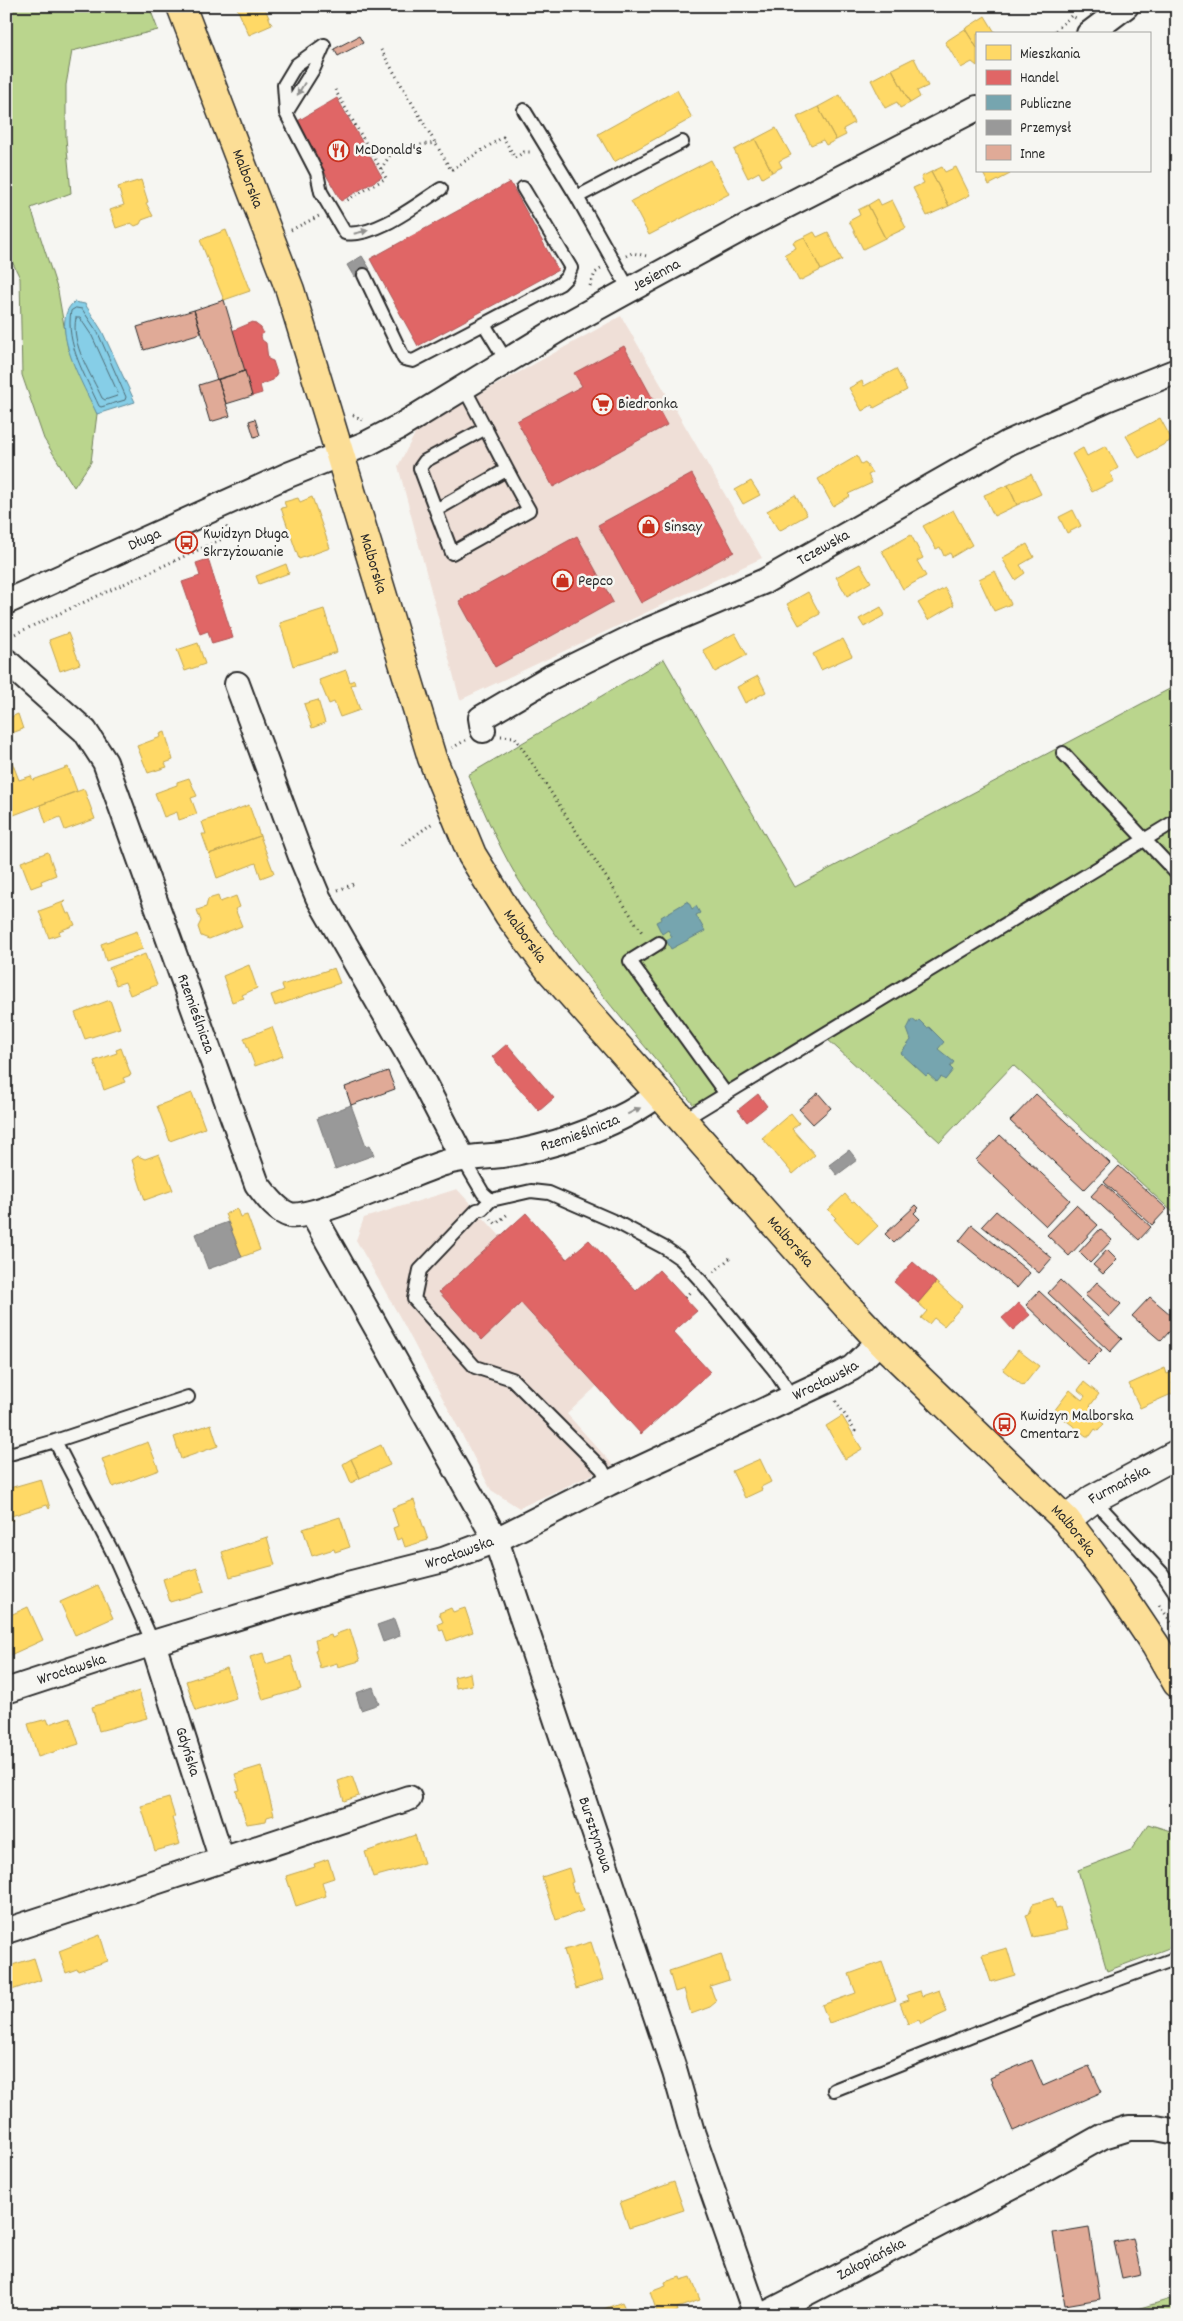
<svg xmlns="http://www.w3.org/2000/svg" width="1183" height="2321" font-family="Dekko,sans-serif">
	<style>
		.built { fill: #efdfd7 }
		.green { fill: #bad58d; stroke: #72805c }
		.water { fill: #86cee7; stroke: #628d9c }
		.homes { fill: #ffd966; stroke: #bfa554 }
		.shops { fill: #e06666; stroke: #aa5454 }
		.public { fill: #76a5af; stroke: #608087 }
		.industry { fill: #999; stroke: #787878 }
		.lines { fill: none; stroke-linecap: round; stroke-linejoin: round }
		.shore { stroke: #4f6c76; stroke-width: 1 }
		.building { fill: #e0aa97; stroke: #2b2b2b }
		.service-casing { stroke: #2b2b2b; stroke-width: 16 }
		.minor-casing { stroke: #2b2b2b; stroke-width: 28 }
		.tertiary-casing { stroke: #2b2b2b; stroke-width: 31 }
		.primary-casing { stroke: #2b2b2b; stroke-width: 31 }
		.path { stroke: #2b2b2b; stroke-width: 3; stroke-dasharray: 1 4; stroke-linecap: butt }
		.service { stroke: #f6f6f2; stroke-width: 12 }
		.minor { stroke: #f6f6f2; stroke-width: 24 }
		.tertiary { stroke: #f6f6f2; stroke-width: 28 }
		.primary { stroke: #fcde96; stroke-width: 28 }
		.oneway { fill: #90908e }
		.labels { text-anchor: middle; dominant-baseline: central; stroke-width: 5; stroke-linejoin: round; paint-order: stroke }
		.poi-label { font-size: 16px; fill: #2b2b2b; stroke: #f6f6f2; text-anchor: start }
		.street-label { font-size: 16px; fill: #2b2b2b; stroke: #f6f6f2 }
	</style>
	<rect width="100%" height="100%" fill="#f6f6f2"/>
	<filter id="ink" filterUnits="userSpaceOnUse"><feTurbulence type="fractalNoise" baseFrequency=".02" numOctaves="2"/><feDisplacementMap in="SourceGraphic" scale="10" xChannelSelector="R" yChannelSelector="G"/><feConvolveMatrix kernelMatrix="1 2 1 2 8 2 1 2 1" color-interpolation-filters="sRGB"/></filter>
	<g filter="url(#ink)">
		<!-- built -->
		<path class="built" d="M621,316L762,558L460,700L398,466L418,428Z
			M457,1189L500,1236L439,1292L482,1339L521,1303L597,1386L567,1414L613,1465L519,1508L491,1490L402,1321L356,1240L364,1218Z"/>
		<!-- green -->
		<path class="green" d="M6,6H149L158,30L72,51L66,85V138L71,193L31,208L58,291L68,349L97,414L91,462L74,487L44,439L22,375L20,278L6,249Z
			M664,659L795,887L1177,685V1216L1013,1065L940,1142L827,1039L703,1116C643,1043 579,972 527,893C502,856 486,815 468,775Z
			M1148,1824L1177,1833V1945L1107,1971L1078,1870L1131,1850Z
			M1177,2297V2315H1128L1127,2312Z"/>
		<!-- water -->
		<path class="water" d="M74,302L85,304L102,331L135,402L97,414C85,388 47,325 74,302Z"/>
		<!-- homes -->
		<path class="homes" d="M236,6H264L272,25L249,35Z
			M985,16L996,34H977V48L965,29Z
			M965,29L977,48V66L972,62L961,68L945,42Z
			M914,58L928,86L917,91L920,97L910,103L892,69Z
			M892,69L910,103L900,108L897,102L885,108L871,80Z
			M677,90L692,118L614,162L598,134Z
			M840,95L854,123L843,129L846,135L836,140L818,107Z
			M818,107L836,140L826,145L823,140L811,145L797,117Z
			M776,128L791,155L779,161L782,167L772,172L755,139Z
			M755,139L772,172L762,178L759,172L748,178L734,150Z
			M711,160L729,194L649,235L631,201Z
			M942,167L945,172L956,167L970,195L949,206L931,172Z
			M982,171H1009L1010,174L989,185Z
			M931,172L949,206L927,216L913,188L924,183L921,177Z
			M141,180L148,202L146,203L153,216L142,220L140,224L135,226L131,223L116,228L110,210L124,205L118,187Z
			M878,199L881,205L892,200L906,228L885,238L868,205Z
			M868,205L885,238L863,249L849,221L860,215L858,210Z
			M226,230L250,291L224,300L200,240Z
			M814,232L817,237L828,232L842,260L821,270L804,237Z
			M804,237L821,270L799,281L785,254L796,248L793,242Z
			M896,369L907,390L874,408L872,405L862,411L849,388L862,381L864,386Z
			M1160,418L1172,440L1139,458L1126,436Z
			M1106,446L1118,468L1110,473L1114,481L1092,492L1072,454L1083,448L1087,456Z
			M857,456L861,464L865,462L872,473L868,475L872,483L848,494L850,496L833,506L818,479Z
			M1031,474L1041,494L1017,505L1008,485Z
			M751,481L760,495L743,504L735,490Z
			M1008,485L1017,505L994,516L984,495Z
			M795,495L807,515L779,531L767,511Z
			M312,497L330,548L299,559L281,508L286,507L284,502L298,498L300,502Z
			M953,510L972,545L952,557L950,553L944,556L940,547L936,549L923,526Z
			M1073,510L1081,526L1067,533L1059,517Z
			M911,535L923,558L917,561L926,576L903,589L882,551Z
			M1027,544L1034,557L1020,565L1025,573L1015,580L1002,558Z
			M286,564L289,573L259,584L256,576Z
			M860,564L871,582L847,596L836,577Z
			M995,571L1011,604L994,611L979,579Z
			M945,588L954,605L928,620L918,603Z
			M808,592L820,614L799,625L787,604Z
			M881,607L885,615L864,627L859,619Z
			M324,609L337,652L293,666L280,623Z
			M68,633L80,664L60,671L49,640Z
			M735,633L747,655L715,672L703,650Z
			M843,639L852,656L821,670L813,654Z
			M198,643L205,664L185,671L177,650Z
			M346,670L350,682L354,680L355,684L351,685L360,710L340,717L334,702L329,704L319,680Z
			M758,676L766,692L745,703L737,687Z
			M318,700L325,723L312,728L304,704Z
			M18,714L23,729L9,734L11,737L6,739V719Z
			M165,732L173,760L165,763L167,767L148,773L137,746L161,737L160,734Z
			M10,757L19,780L31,776L33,780L68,767L77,791L6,818V758Z
			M189,778L197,796L191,798L197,814L179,820L177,812L164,817L155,793L177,785V782Z
			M84,789L95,819L65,830L60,817L46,823L40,805Z
			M249,805L260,836L209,854L202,834H206L202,822Z
			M260,836L274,873L261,878L256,863L217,878L209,854Z
			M48,852L56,875L41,881L42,884L31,888L21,862Z
			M218,896L220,902L236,896L240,907L235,909L242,926L209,939L201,936L198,927L201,921L197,910L206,907L208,899Z
			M66,901L63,904L67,914L70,913L75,925L59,931L60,934L49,938L39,911Z
			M137,931L143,949L106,961L101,944Z
			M145,954L157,985L130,995L125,982L116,985L109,968Z
			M249,965L257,988L242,995L244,998L232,1002L223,976Z
			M334,968L340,983L275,1006L271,995L284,990L282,985Z
			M110,1000L120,1028L85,1039L75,1013Z
			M272,1027L283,1056L255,1066L244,1038Z
			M121,1048L131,1075L123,1078L125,1082L104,1090L94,1061L117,1053L116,1050Z
			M192,1093L205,1128L170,1141L157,1106Z
			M791,1113L799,1123L792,1129L815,1155L793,1174L762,1138Z
			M159,1154L173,1190L145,1200L132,1160L138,1156L145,1159Z
			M845,1194L852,1202L854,1201L878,1226L858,1245L834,1219L836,1218L828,1210Z
			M237,1209L240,1217L247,1215L260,1250L242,1257L225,1214Z
			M936,1282L962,1306L944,1326L934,1318L929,1324L921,1318L927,1311L918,1303Z
			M1018,1350L1039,1366L1023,1386L1003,1370Z
			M1165,1368L1167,1374L1172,1372L1176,1381L1172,1383L1176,1392L1140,1408L1129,1384Z
			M1084,1382L1099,1394L1090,1406L1103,1416L1099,1420L1104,1424L1098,1431L1095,1429L1090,1436H1086L1054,1411L1070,1390L1082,1400L1085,1396L1078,1390Z
			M842,1416L862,1449L845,1459L826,1426Z
			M211,1424L218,1446L181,1459L174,1437Z
			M148,1442L159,1470L113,1487L102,1459Z
			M381,1445L390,1465L360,1478L351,1459Z
			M351,1459L360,1478L351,1483L343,1464Z
			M760,1459L771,1482L761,1487L762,1490L745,1498L732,1471Z
			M41,1479L50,1508L49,1509L47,1505L11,1516L13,1520L11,1521L6,1507V1489Z
			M414,1500L428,1540L405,1547L402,1538L397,1540L393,1528L398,1526L392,1508Z
			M340,1517L350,1547L335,1552L334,1549L312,1556L303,1529Z
			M267,1537L275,1565L230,1577L222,1552Z
			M197,1568L204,1592L170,1602L163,1579Z
			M98,1585L113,1618L75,1635L60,1602Z
			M28,1607L43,1640L6,1657V1617Z
			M451,1608L453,1612L465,1608L473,1632L447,1641L443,1630L440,1631L438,1624L443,1622L439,1613Z
			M350,1629L360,1661L338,1667L337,1663L320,1668L315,1650L317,1649L315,1640L331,1635L332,1638L337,1636L336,1634Z
			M263,1653L266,1664L291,1656L301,1689L263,1700L250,1657Z
			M227,1668L236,1698L196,1711L186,1681Z
			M470,1673L472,1685L456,1688L454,1677Z
			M139,1691L147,1718L99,1731L92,1707Z
			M70,1717L79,1744L38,1757L28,1724L47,1719L49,1724Z
			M261,1766L274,1815L267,1817L266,1821L247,1824L236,1791L240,1790L235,1774Z
			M352,1776L359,1796L344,1801L338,1781Z
			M169,1798L175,1817L172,1818L180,1844L155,1851L141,1806Z
			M415,1835L424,1863L373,1877L365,1852Z
			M328,1859L334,1878L322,1882L326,1896L296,1906L286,1876L315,1867L314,1864Z
			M569,1868L573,1882L571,1883L574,1892H577L583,1911L556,1920L542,1877Z
			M1053,1898L1056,1908L1060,1907L1067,1930L1033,1937L1026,1915L1029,1914L1033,1904Z
			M100,1935L108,1961L78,1971L77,1969L66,1973L59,1951Z
			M591,1942L603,1980L576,1989L564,1950Z
			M1007,1948L1015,1975L991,1982L982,1955Z
			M721,1954L729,1980L710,1986L716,2002L710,2007L691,2014L684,1989L675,1992L669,1971Z
			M34,1958L41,1980L6,1992V1967Z
			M882,1962L896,2000L829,2023L822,2005L856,1993L849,1974Z
			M939,1990L947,2012L921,2024L919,2020L908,2024L900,2003L909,2000L907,1995L920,1991L922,1996Z
			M674,2182L684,2210L629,2228L620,2202Z
			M680,2277L681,2280L691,2277L700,2300L677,2308L678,2311L669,2315H658L650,2292L666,2286L665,2282Z
			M622,2302L628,2315H591V2314Z"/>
		<!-- shops -->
		<path class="shops" d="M337,98L382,177L341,201L296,122Z
			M510,182L558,270L418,346L370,259Z
			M253,322L261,328L263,332L261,336L262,340L266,343L268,359L273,361L277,373L273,380L260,385L262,393L252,396L232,331Z
			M624,346L667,425L553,487L517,421L582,386L574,373Z
			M692,474L734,552L641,603L598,525Z
			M577,536L613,602L495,667L459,601Z
			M208,559L233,638L212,644L208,631L200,634L182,582L200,576L196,563Z
			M507,1044L554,1098L539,1111L492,1057Z
			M758,1094L767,1106L747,1122L738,1110Z
			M526,1213L567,1259L589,1240L636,1291L659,1270L697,1311L673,1332L710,1372L641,1434L521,1303L482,1340L439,1292Z
			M913,1262L936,1282L918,1303L894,1282Z
			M1019,1303L1030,1315L1013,1330L1002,1318Z"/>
		<!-- public -->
		<path class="public" d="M688,901L692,909L696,906L700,913L696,915L705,931L671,949L666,940L672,937L668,930L662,934L656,922L662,919L661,917Z
			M912,1019L917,1023L919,1020L927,1028L929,1027L944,1042L938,1049L954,1062L950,1067L953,1070L945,1080L941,1077L937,1082L928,1074L926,1076L901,1053L911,1040L907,1029Z"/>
		<!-- industry -->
		<path class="industry" d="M362,256L370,269L354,277L347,265Z
			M351,1105L366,1146L370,1145L374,1155L335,1169L317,1118Z
			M849,1150L857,1160L837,1175L829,1165Z
			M228,1222L242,1257L208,1269L195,1234Z
			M394,1619L400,1636L383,1642L377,1625Z
			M373,1687L379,1704L361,1710L356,1693Z"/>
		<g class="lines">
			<!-- shore -->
			<path class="shore" d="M76,308L82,309L98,333L126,397L125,400L101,407L99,406C86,377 65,344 71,311Z
				M76,318H80L92,336L118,393L117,396L105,400L102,398C92,376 70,344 76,318Z"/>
		</g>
		<!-- building -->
		<path class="building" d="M359,36L363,43L338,56L334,49Z
			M224,300L245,371L217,380L194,310Z
			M194,310L201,333L144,350L137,327Z
			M245,371L252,396L226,404L218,379Z
			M218,379L230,416L210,422L199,385Z
			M255,419L260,435L254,437L249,421Z
			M388,1071L395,1089L351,1105L345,1087Z
			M818,1093L831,1108L813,1124L799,1109Z
			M1036,1094L1110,1163L1084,1190L1010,1121Z
			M1000,1135L1070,1200L1046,1226L976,1160Z
			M1119,1166L1167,1209L1152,1225L1104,1182Z
			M1103,1183L1151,1227L1139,1240L1091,1196Z
			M916,1205L919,1208L914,1213L920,1219L894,1243L885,1234Z
			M1076,1205L1098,1225L1069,1256L1047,1235Z
			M996,1211L1052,1258L1039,1273L982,1226Z
			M972,1225L1030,1273L1017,1288L959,1241Z
			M1100,1229L1112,1240L1090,1263L1079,1252Z
			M1107,1250L1117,1260L1103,1274L1093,1265Z
			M1060,1280L1122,1339L1110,1352L1048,1293Z
			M1097,1282L1121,1304L1109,1317L1085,1295Z
			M1039,1291L1102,1350L1088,1364L1026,1305Z
			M1150,1297L1177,1320V1323L1161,1341L1132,1316Z
			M1032,2060L1043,2086L1089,2066L1102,2092L1013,2131L990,2078Z
			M1089,2227L1100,2299L1065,2305L1053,2233Z
			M1133,2238L1141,2274L1122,2278L1114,2242Z"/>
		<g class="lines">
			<defs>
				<path id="service" d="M324,45L314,68L286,113L317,173L321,192L345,233C375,238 416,205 441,189
					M524,110L577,197
					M286,113L284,85L296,65L324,45
					M364,275L404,359L413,361L484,324L507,362
					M630,291L577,197L682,142
					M484,324L560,284L567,277L571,268L523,188
					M464,388C486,428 506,470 529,510L452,553L420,468L425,461L486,428
					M436,510L506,470
					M1063,753L1177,874
					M659,943L630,961L726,1094
					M683,1120L1177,820
					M463,1159L483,1193L491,1200L531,1191L549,1193L618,1223L665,1248L681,1259L702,1282L775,1371L792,1397
					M491,1200L482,1209L477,1210L420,1270L414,1299L475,1367L512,1379L602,1469L609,1483
					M6,1455L55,1441
					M1093,1499L1162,1573L1177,1595
					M153,1643L112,1551L55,1441L188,1397
					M834,2090L1053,2003L1177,1958"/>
				<g id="minor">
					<path d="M1089,34L1126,6"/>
					<path id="s1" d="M6,602L288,475L368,443L399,427L564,326L622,294L747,226L977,108"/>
					<path id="s2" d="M6,661L85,731L105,762L257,1184C265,1194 276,1211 290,1215C314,1220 414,1172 444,1163C468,1155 495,1158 519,1152C566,1142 621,1123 659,1094"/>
					<path d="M237,684L300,854L318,897L415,1066L463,1159"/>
					<path id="s3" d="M483,730L481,718L551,677L639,634L765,581L1008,443L1109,398L1177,371"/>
					<path id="s4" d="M312,1213L496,1540L675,2072L692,2132L756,2315"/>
					<path id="s5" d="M153,1643L222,1860L409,1798"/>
					<path id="s6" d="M6,1691L153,1643L340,1586L443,1560L496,1540L609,1483L829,1380L852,1368L880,1341"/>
					<path d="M6,1931L222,1860"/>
					<path id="s7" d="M764,2315L1028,2178L1103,2136L1129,2128H1156L1177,2132"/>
				</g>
				<g id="tertiary">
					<path id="s8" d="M1066,1520L1093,1499L1177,1454"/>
				</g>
				<g id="primary">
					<path id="s9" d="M181,6L290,290L432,758L472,855L509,915L549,969L846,1305L880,1341L1066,1520L1111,1579L1156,1646L1177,1683"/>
				</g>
			</defs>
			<!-- service casing -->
			<use href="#service" class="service-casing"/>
			<!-- minor casing -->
			<use href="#minor" class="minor-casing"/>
			<!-- tertiary casing -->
			<use href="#tertiary" class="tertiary-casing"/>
			<!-- primary casing -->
			<use href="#primary" class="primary-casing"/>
			<!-- path -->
			<path class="path" d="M1052,34L1071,16L1076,18
				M381,50L451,170L503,137L515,158L524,152H530
				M335,90L386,178L344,202
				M381,169L392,152L403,147L436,143
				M291,230L319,216
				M626,256L632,253L647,256
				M590,286L595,273L601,269
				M353,415L365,421
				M6,638L222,539L227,526
				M501,736L515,737L643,934
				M452,748L466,740
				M402,845L434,822
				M338,890L354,884
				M491,1219L496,1224L509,1213
				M714,1272L731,1257
				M685,1297L691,1291
				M836,1401L855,1431L852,1433
				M1159,1605L1174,1626"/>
			<!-- service -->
			<use href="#service" class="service"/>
			<!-- minor -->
			<use href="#minor" class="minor"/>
			<!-- tertiary -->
			<use href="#tertiary" class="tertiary"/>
			<!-- primary -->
			<use href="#primary" class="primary"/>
		</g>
		<!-- one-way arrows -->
		<defs><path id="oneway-solid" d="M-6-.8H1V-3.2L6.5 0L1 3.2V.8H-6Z" transform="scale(1.25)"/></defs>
		<g class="oneway">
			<use href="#oneway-solid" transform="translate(301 89) rotate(121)"/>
			<use href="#oneway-solid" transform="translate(361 232) rotate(-13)"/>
			<use href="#oneway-solid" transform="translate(634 1111) rotate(-26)"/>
		</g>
	</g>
	<!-- icons -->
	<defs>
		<symbol id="restaurant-ring" viewBox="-11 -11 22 22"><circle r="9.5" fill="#f6f6f2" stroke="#c8321e" stroke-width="1.5"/><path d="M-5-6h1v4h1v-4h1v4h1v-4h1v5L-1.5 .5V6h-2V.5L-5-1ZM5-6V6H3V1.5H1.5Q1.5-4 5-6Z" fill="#c8321e"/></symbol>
		<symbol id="supermarket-ring" viewBox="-11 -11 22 22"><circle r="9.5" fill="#f6f6f2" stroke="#c8321e" stroke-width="1.5"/><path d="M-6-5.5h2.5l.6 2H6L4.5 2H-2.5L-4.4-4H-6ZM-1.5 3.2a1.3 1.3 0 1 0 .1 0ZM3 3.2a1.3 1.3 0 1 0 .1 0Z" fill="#c8321e"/></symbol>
		<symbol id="shop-ring" viewBox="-11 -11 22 22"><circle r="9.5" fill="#f6f6f2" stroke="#c8321e" stroke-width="1.5"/><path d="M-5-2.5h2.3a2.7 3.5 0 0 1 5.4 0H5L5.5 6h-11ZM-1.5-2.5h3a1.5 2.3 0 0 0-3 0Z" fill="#c8321e"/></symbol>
		<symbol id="bus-ring" viewBox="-11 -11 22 22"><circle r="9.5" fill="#f6f6f2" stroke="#c8321e" stroke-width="1.5"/><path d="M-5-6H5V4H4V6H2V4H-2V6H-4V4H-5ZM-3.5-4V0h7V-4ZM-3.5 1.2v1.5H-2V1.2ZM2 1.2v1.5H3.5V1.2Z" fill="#c8321e"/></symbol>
	</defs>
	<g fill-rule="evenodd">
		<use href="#restaurant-ring" x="326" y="138" width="25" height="25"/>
		<use href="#supermarket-ring" x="590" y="392" width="25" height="25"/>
		<use href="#shop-ring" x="636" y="514" width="25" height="25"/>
		<use href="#bus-ring" x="174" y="530" width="25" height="25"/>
		<use href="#shop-ring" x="550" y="568" width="25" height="25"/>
		<use href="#bus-ring" x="992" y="1412" width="25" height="25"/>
	</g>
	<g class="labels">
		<!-- poi labels -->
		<g class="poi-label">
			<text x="355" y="150">McDonald's</text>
			<text x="618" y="404">Biedronka</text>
			<text x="664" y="527">Sinsay</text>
			<text x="203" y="534">Kwidzyn Długa<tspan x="203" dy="18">Skrzyżowanie</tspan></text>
			<text x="578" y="581">Pepco</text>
			<text x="1020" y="1416">Kwidzyn Malborska<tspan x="1020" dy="18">Cmentarz</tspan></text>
		</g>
		<!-- street labels -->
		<g class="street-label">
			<text stroke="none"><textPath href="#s9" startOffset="185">Malborska</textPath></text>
			<text stroke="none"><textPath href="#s1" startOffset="729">Jesienna</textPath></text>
			<text stroke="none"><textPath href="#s1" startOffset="152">Długa</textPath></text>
			<text stroke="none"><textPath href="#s3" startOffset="395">Tczewska</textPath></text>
			<text stroke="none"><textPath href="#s9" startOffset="590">Malborska</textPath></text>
			<text stroke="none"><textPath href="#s9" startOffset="995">Malborska</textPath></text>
			<text stroke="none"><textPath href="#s2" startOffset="410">Rzemieślnicza</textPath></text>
			<text stroke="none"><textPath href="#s2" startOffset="940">Rzemieślnicza</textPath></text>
			<text stroke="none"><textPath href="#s9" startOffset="1400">Malborska</textPath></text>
			<text stroke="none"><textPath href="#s6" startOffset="879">Wrocławska</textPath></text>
			<text stroke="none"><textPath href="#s8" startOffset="64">Furmańska</textPath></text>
			<text stroke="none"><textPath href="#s9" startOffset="1805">Malborska</textPath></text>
			<text stroke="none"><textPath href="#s6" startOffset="474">Wrocławska</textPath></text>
			<text stroke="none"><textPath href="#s6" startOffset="69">Wrocławska</textPath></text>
			<text stroke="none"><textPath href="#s5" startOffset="114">Gdyńska</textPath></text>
			<text stroke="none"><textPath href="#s4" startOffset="686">Bursztynowa</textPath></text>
			<text stroke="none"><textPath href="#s7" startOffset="121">Zakopiańska</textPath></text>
		</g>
	</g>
	<!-- margin -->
	<rect width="1183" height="2321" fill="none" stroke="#f6f6f2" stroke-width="25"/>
	<rect x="12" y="12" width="1158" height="2296" fill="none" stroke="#2b2b2b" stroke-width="2" filter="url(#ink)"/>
	<!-- legend -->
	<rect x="976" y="32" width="175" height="140" fill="#f6f6f2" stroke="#a5a5a2"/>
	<rect x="986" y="45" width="25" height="15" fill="#ffd966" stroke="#a5a5a2"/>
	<text x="1020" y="58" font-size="15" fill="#2b2b2b">Mieszkania</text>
	<rect x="986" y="70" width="25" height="15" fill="#e06666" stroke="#a5a5a2"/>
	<text x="1020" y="82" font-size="15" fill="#2b2b2b">Handel</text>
	<rect x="986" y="95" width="25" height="15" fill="#76a5af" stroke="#a5a5a2"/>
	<text x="1020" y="108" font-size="15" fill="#2b2b2b">Publiczne</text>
	<rect x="986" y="120" width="25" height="15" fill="#999999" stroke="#a5a5a2"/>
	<text x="1020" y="132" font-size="15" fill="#2b2b2b">Przemysł</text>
	<rect x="986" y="145" width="25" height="15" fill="#e0aa97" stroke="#a5a5a2"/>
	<text x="1020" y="158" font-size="15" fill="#2b2b2b">Inne</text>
</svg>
